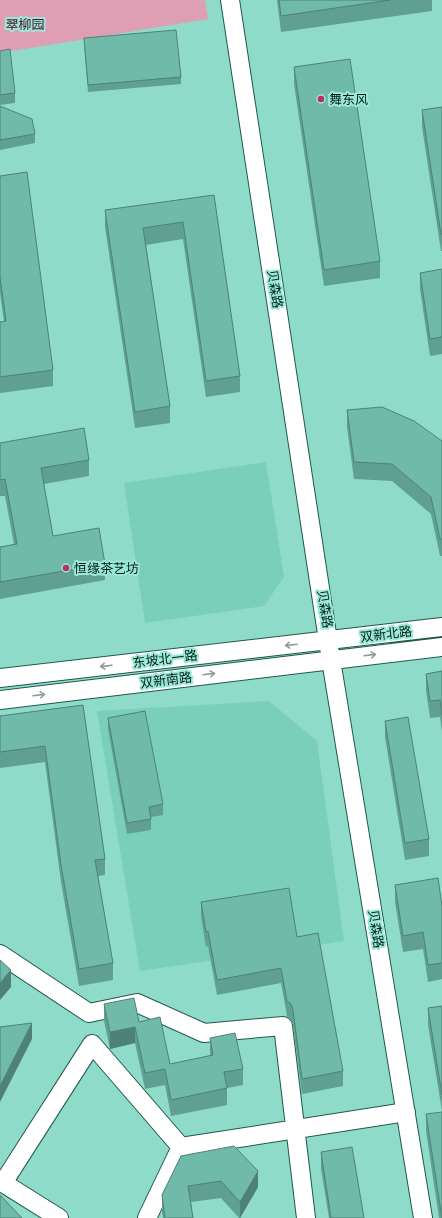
<svg xmlns="http://www.w3.org/2000/svg" width="442" height="1218" font-family="'Archivo Narrow','Noto Sans SC',sans-serif">
	<style>
		.built { fill: #7acfbb }
		.park { fill: #de9fb4 }
		.lines { fill: none; stroke-linecap: round; stroke-linejoin: round }
		.minor-casing { stroke: #1e594d; stroke-width: 20 }
		.minor { stroke: #fff; stroke-width: 18 }
		.wall { fill: #5fa091 }
		.shaded-wall { fill: #4e8276 }
		.building { fill: #6fbaa9; stroke: #4e8276 }
		.oneway { stroke: #8c9a98 }
		.poi-dot { fill: #b82f6e; stroke: #9ce8d6; stroke-width: 1.5 }
		.labels { text-anchor: middle; dominant-baseline: central; stroke-width: 4; stroke-linejoin: round; paint-order: stroke }
		.park-label { font-size: 13px; fill: #4d102c; stroke: #9ce8d6 }
		.poi-label { font-size: 13px; fill: #001f19; stroke: #9ce8d6; text-anchor: start }
		.street-label { font-size: 13px; fill: #001f19; stroke: #9ce8d6 }
	</style>
	<rect width="100%" height="100%" fill="#8fdbc9"/>
	<!-- built -->
	<path class="built" d="M266,462L284,577L264,606L145,623L124,483Z
		M269,701L317,741L344,941L140,971L97,711Z"/>
	<!-- park -->
	<path class="park" d="M0,0H205L208,19L0,53Z"/>
	<g class="lines">
		<defs>
			<path id="minor" d="M230,0L331,660L423,1218
				M0,678L442,627
				M0,700L442,647
				M0,954L89,1013L137,1003L204,1033L283,1026L306,1218
				M0,1183H3L92,1044L181,1147L406,1112
				M3,1183L59,1218
				M147,1218L181,1147"/>
		</defs>
		<!-- minor casing -->
		<use href="#minor" class="minor-casing"/>
		<!-- minor -->
		<use href="#minor" class="minor"/>
	</g>
	<!-- wall -->
	<path class="wall" d="M277,0H432V11L281,32Z
		M84,38L181,77V84L88,92L84,45Z
		M0,51L15,93V103L0,105Z
		M294,67L380,261V278L324,286L294,84Z
		M0,106L35,134V143L0,150Z
		M442,107V251H441L422,127V110Z
		M0,176L53,370V386L0,393V322H4L0,293Z
		M214,195L240,376V392L206,397L183,239L146,245L170,406V423L135,428L105,227V210Z
		M442,269V354L430,356L420,289V273Z
		M347,410L442,441V556H440L431,514L392,481L354,479L347,427Z
		M0,443L89,460V476L44,484L53,536L105,564V580L0,599V547L14,544L5,496H0Z
		M442,671V732L440,717L430,718L426,690V674Z
		M83,705L105,859V875L98,876L113,963V980L79,986L61,882L45,762L0,768V716Z
		M108,718L163,804V815L151,817V830L127,834L108,729Z
		M385,721L429,839V856L405,860L385,737Z
		M395,885L442,906V979L428,982L423,949L403,952L395,902Z
		M201,902L297,937L343,1071V1086L302,1094L293,1025L291,1020L287,1016L281,983L217,995L208,946L206,947L201,917Z
		M104,1004L139,1022L170,1064L210,1056V1038L243,1069V1085L227,1088V1105L171,1116L165,1085L145,1089L135,1043L110,1049L104,1021Z
		M442,1006V1111L428,1025V1008Z
		M426,1114L442,1218H439L426,1131Z
		M321,1152L364,1218H329L321,1169Z
		M181,1156L258,1187L240,1218H239L221,1198L191,1202L193,1218H163L162,1212V1195Z"/>
	<!-- shaded-wall -->
	<path class="shaded-wall" d="M11,970V987L0,1000V983Z
		M32,1023V1039L0,1102V1086Z
		M135,1027V1043L110,1049V1032Z
		M258,1171V1187L240,1218V1202Z"/>
	<!-- building -->
	<path class="building" d="M279,0H390L281,16Z
		M176,30L181,77L88,85L84,38Z
		M10,49L15,93L0,95V51Z
		M350,59L380,261L324,270L294,67Z
		M0,106L32,119L35,134L0,140Z
		M442,107V234H441L422,110Z
		M27,172L53,370L0,377V322L6,321L0,277V176Z
		M214,195L240,376L206,381L183,222L143,228L170,406L135,412L105,210Z
		M442,269V337L430,339L420,273Z
		M382,407L414,421L442,441V539H440L431,497L392,464L354,462L347,410Z
		M84,428L89,460L41,468L53,536L99,528L105,564L0,582V547L17,544L5,479L0,480V443Z
		M442,671V715L440,700L430,701L426,674Z
		M83,705L105,859L95,860L113,963L79,969L61,865L45,746L0,752V716Z
		M145,711L163,804L149,807L151,819L127,823L108,718Z
		M408,717L429,839L405,843L385,721Z
		M438,878L442,906V963L428,965L423,932L403,936L395,885Z
		M289,888L297,937L318,933L343,1071L302,1079L293,1010L291,1004L287,1001L281,968L217,980L208,931L206,932L201,902Z
		M0,960L11,970L0,983Z
		M134,998L139,1022L160,1017L170,1064L213,1055L210,1038L235,1033L243,1069L224,1072L227,1088L171,1100L165,1069L145,1073L135,1027L110,1032L104,1004Z
		M442,1006V1095L428,1008Z
		M32,1023L0,1086V1027Z
		M442,1112V1218L426,1114Z
		M234,1146L258,1171L240,1202L221,1181L188,1186L193,1218H165L162,1195L181,1156Z
		M352,1147L364,1218H331L321,1152Z
		M0,1195L22,1218H0Z"/>
	<!-- one-way arrows -->
	<defs><path id="oneway-shaft" d="M-6 0H5M1.5-3L5.5 0L1.5 3" fill="none" stroke-width="1.6" stroke-linecap="round" stroke-linejoin="round"/></defs>
	<g class="oneway">
		<use href="#oneway-shaft" transform="translate(291 645) rotate(173)"/>
		<use href="#oneway-shaft" transform="translate(370 655) rotate(-7)"/>
		<use href="#oneway-shaft" transform="translate(106 666) rotate(173)"/>
		<use href="#oneway-shaft" transform="translate(209 674) rotate(-7)"/>
		<use href="#oneway-shaft" transform="translate(39 695) rotate(-7)"/>
	</g>
	<!-- markers -->
	<g class="poi-dot">
		<circle cx="321" cy="99" r="4"/>
		<circle cx="66" cy="568" r="4"/>
	</g>
	<g class="labels">
		<!-- park labels -->
		<g class="park-label">
			<text x="25" y="24">翠柳园</text>
		</g>
		<!-- poi labels -->
		<g class="poi-label">
			<text x="329" y="99">舞东风</text>
			<text x="74" y="568">恒缘茶艺坊</text>
		</g>
		<!-- street labels -->
		<g class="street-label">
			<text transform="translate(275 289) rotate(81)">贝森路</text>
			<text transform="translate(325 609) rotate(81)">贝森路</text>
			<text transform="translate(386 634) rotate(-7)">双新北路</text>
			<text transform="translate(165 659) rotate(-7)">东坡北一路</text>
			<text transform="translate(166 680) rotate(-7)">双新南路</text>
			<text transform="translate(376 929) rotate(81)">贝森路</text>
		</g>
	</g>
</svg>
